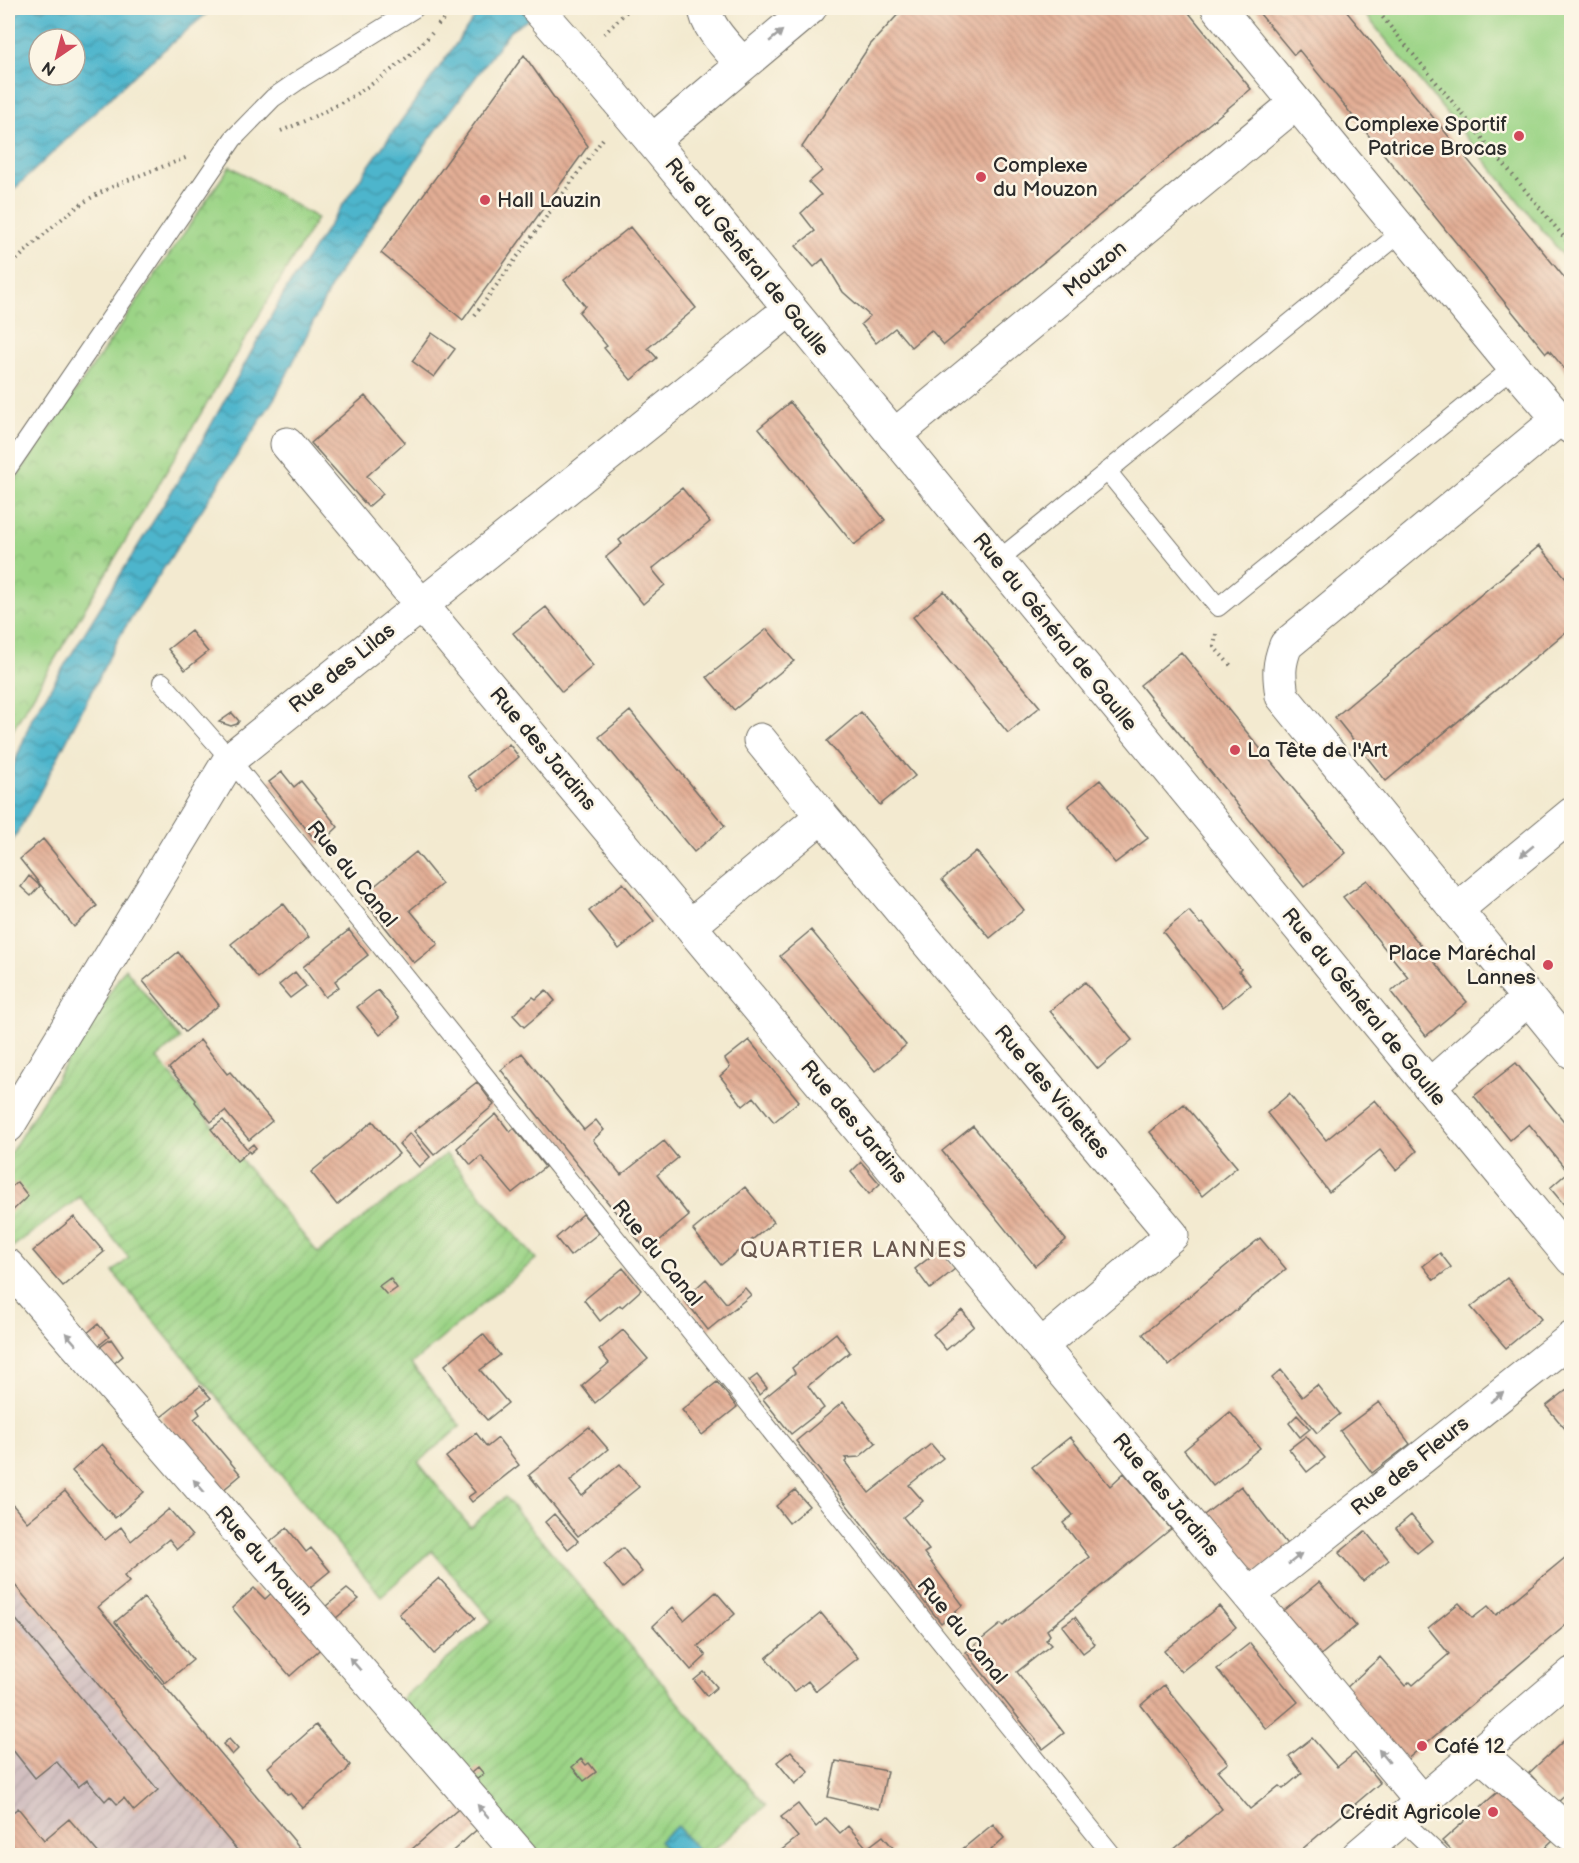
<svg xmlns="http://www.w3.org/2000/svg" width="1579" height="1863" font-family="'Balsamiq Sans',sans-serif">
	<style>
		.industrial { fill: url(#industrial-furrows) }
		.park { fill: url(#park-crowns); stroke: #638058; stroke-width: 1.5 }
		.garden { fill: url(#garden-furrows); stroke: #638058; stroke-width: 1.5 }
		.pitch { fill: #9bd486; stroke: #638058; stroke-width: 1.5 }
		.water { fill: url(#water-waves); stroke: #3c707c; stroke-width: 1.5; fill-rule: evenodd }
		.building { fill: url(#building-back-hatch) }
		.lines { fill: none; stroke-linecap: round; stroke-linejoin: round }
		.lane-casing { stroke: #716e65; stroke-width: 20 }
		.street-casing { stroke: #716e65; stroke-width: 35 }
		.secondary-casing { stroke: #716e65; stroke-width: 35 }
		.primary-casing { stroke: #716e65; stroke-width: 35 }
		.path { stroke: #716e65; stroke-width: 4; stroke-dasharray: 1.5 4.5; stroke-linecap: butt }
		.lane { stroke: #fff; stroke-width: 18 }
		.street { stroke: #fff; stroke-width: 33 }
		.secondary { stroke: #fff; stroke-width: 33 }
		.primary { stroke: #fff; stroke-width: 33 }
		.oneway { fill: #a0a0a0 }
		.poi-dot { fill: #d1495b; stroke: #fcf5e5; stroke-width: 2 }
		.labels { text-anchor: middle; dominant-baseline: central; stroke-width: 5; stroke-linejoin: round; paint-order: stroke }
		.poi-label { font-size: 21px; fill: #2b2b2b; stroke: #fcf5e5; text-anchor: start }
		.street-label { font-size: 21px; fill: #2b2b2b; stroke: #fcf5e5 }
		.neighbourhood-label { font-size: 22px; letter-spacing: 1.5px; fill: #6b5950; stroke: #fcf5e5 }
	</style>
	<defs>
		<pattern id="industrial-furrows" width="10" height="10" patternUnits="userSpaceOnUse" patternTransform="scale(1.5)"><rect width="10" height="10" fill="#d2bfc0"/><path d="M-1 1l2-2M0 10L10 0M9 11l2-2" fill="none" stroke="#b4a4a5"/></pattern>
		<pattern id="park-crowns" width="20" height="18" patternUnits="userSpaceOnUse" patternTransform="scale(1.5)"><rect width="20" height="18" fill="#9bd486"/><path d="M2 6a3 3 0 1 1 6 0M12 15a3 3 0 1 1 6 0" fill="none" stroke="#86b674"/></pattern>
		<pattern id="garden-furrows" width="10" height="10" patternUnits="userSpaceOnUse" patternTransform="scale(1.5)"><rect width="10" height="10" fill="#9bd486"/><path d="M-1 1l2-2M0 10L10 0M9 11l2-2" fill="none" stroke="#86b674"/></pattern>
		<pattern id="water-waves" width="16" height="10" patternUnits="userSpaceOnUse" patternTransform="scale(1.5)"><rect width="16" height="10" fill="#4db5cc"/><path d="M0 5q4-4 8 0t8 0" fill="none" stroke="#4093a6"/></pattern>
		<pattern id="building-back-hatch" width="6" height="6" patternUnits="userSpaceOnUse" patternTransform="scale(1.5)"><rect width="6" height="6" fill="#e3ae95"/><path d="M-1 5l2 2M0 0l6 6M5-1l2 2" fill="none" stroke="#b88e7a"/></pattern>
	</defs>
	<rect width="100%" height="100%" fill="#fcf5e5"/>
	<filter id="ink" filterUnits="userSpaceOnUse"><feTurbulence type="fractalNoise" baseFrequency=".0167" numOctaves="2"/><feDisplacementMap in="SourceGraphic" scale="12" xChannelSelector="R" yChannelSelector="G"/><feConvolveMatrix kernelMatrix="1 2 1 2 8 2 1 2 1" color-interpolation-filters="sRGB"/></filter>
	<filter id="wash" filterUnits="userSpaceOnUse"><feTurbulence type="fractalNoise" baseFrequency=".008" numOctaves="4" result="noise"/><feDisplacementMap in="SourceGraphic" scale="24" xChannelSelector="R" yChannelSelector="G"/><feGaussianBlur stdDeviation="1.35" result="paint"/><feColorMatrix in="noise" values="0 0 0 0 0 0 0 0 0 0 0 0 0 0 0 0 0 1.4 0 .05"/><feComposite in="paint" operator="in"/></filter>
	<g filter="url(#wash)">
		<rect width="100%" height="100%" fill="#f3ead0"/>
		<!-- industrial -->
		<path class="industrial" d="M8,1499L53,1554L307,1855L16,1856L8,1845Z"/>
		<!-- park -->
		<path class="park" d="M230,166L317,218L8,738V490Z"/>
		<!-- garden -->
		<path class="garden" d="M125,968L180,1039L157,1058L318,1253L446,1154L536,1259L411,1364L461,1426L418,1462L470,1527L505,1497L766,1806L707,1855H537L401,1699L492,1621L432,1551L381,1596L113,1272L129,1258L80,1197L11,1248L8,1244V1157Z"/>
		<!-- pitch -->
		<path class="pitch" d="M1360,8H1571V265Z"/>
		<!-- water -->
		<path class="water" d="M23,8H213L131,78L8,195V23ZM39,39H75V75H39Z
			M489,8H546L510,31L435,132L336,277L276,396L122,632L37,798L8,849V780L32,718L196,452L284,293L366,170L475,17Z
			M677,1826L702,1855H671L659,1841Z"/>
		<g id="blocks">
			<!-- building -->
			<path class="building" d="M904,8H1185L1251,89L944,345L931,330L911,347L895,328L876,343L861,324L870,316L843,292L823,259L814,267L796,246L815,231L801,213L821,195L809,182L822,171L802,147L870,45Z
				M1255,8H1346L1348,10L1346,11L1572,287V378L1549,350L1546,353L1299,50L1294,55Z
				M524,55L588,146L463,320L381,253Z
				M630,227L696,308L648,348L657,358L631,380L604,348L607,346L579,312L585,306L564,280Z
				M432,333L455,349L434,377L412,361Z
				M365,396L405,442L367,476L383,494L368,507L311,443Z
				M790,402L885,520L854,545L759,428Z
				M682,488L710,522L652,569L665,585L643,604L606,557L622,544L619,540Z
				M1539,546L1572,585V627L1386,781L1335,717Z
				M944,591L1040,707L1008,733L913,617Z
				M546,607L593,666L562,692L513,633Z
				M767,629L794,661L734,710L707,677Z
				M191,631L208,652L185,670L168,649Z
				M1181,652L1346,853L1304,887L1140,685Z
				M630,711L725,826L694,852L599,737Z
				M861,712L915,776L880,805L827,741Z
				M232,713L239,721L237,724L231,726L219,722Z
				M509,744L519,757L479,790L468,776Z
				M282,772L294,787L301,781L338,827L319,845L269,782Z
				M1100,780L1148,838L1115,863L1068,806Z
				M43,839L97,906L74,927L20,859Z
				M976,851L1024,910L990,938L942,880Z
				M416,852L442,884L410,910L438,944L414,963L361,897Z
				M29,876L40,886L31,896L21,887Z
				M1367,880L1467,1002L1426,1036L1391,992L1408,977L1343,897Z
				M623,883L654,921L619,949L589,911Z
				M283,903L309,937L258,978L231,944Z
				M1189,911L1200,924L1203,923L1241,969L1239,971L1250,985L1223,1007L1163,932Z
				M349,930L368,955L335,981L339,987L325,997L303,967Z
				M811,930L906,1045L875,1071L780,956Z
				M178,952L219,1005L185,1032L143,981Z
				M295,972L306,986L290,998L279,985Z
				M1085,982L1132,1040L1098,1069L1050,1011Z
				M378,990L400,1018L380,1035L357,1007Z
				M546,990L555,1001L524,1027L513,1015L533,997L536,999Z
				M200,1040L227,1074L230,1072L272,1121L249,1140L225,1111L211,1122L195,1102L196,1100L169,1068Z
				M749,1040L799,1101L774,1122L754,1097L743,1106L720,1076L730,1067L725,1059Z
				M522,1053L584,1130L596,1120L599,1124L604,1130L593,1140L621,1175L664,1141L678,1158L657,1175L689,1216L647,1251L501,1070Z
				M1516,1063L1572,1131V1214L1550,1188L1568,1172L1529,1124L1510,1140L1474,1096Z
				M477,1082L494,1105L434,1155L414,1131Z
				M1289,1094L1326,1140L1375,1100L1417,1151L1396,1170L1380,1150L1329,1192L1267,1113Z
				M1184,1104L1237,1167L1202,1196L1150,1132Z
				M496,1114L510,1132L514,1128L545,1167L512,1193L481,1156L471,1165L457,1148Z
				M223,1120L247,1149L253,1144L256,1148L250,1153L249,1151L237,1161L211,1129Z
				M373,1121L399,1154L337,1205L311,1172Z
				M973,1126L1066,1240L1035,1266L942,1151Z
				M410,1133L430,1157L419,1167L399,1144Z
				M861,1162L880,1184L869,1194L851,1172Z
				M17,1182L28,1196L8,1215V1190Z
				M745,1187L774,1222L721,1265L693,1230Z
				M583,1214L599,1233L570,1256L556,1238Z
				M74,1217L104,1252L63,1286L33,1251Z
				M1260,1238L1286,1269L1169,1366L1143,1334Z
				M939,1250L955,1269L930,1289L915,1269Z
				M1440,1253L1451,1267L1434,1280L1423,1266Z
				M623,1268L641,1290L622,1307L620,1305L600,1321L584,1300Z
				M390,1278L397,1288L387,1295L379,1286Z
				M1507,1278L1541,1319L1506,1348L1471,1307Z
				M706,1279L726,1303L745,1288L751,1295L708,1330L684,1299Z
				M962,1310L974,1326L946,1350L933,1334Z
				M98,1324L109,1337L97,1347L86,1334Z
				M623,1330L648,1359L595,1403L582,1386L609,1363L599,1350Z
				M836,1333L850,1352L808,1386L824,1408L791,1434L763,1399L795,1373L792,1368Z
				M483,1334L500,1355L480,1370L508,1403L487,1420L462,1391L445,1365Z
				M111,1339L123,1356L112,1365L99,1348Z
				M1281,1370L1302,1397L1317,1385L1340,1414L1317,1433L1272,1378Z
				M757,1375L767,1388L759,1395L749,1381Z
				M717,1382L737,1407L702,1435L682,1410Z
				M200,1386L211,1398L197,1409L200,1414L194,1419L241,1475L222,1491L161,1417Z
				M1572,1386V1437L1546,1406Z
				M843,1402L876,1443L859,1457L845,1458L847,1460L845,1462L869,1493L931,1444L943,1458L909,1485L923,1501L903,1517L929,1550L924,1553L963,1605L941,1623L796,1441Z
				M1379,1402L1410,1444L1372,1473L1340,1431Z
				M1230,1412L1260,1448L1213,1486L1184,1450Z
				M1297,1415L1310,1429L1300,1437L1289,1423Z
				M589,1427L608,1449L570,1481L582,1496L620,1464L639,1487L578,1536L529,1475Z
				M476,1433L487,1447L498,1438L519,1465L472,1502L468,1497L475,1492L446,1457Z
				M1306,1436L1325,1458L1307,1472L1289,1449Z
				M1070,1437L1110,1486L1124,1473L1171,1529L1047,1630L1050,1635L1046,1640L1051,1645L1017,1672L1064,1733L1043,1749L966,1652L1001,1624L1003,1626L1089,1557L1063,1523L1073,1515L1032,1467Z
				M102,1444L144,1492L115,1518L72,1471Z
				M1241,1486L1290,1548L1251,1578L1200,1518Z
				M795,1490L809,1506L789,1523L776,1506Z
				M65,1491L105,1540L121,1527L131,1541L169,1509L192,1536L177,1549L169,1539L124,1576L129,1582L98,1607L307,1856H242L8,1577V1499L27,1522Z
				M554,1514L578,1541L568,1549L545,1522Z
				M1411,1515L1432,1541L1417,1553L1396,1528Z
				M287,1528L306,1552L311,1548L330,1571L309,1588L270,1542Z
				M1365,1531L1389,1560L1363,1581L1339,1553Z
				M623,1548L642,1572L623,1588L604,1564Z
				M1572,1552V1620L1405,1761L1344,1690L1380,1657L1405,1686L1410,1682L1413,1685L1449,1654L1428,1628L1459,1603L1473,1618L1488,1606L1496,1615Z
				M439,1578L475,1618L434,1654L399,1614Z
				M1319,1582L1356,1626L1317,1658L1280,1614Z
				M254,1588L265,1599L277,1588L326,1644L290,1676L232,1608Z
				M347,1589L359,1599L336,1618L326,1606Z
				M716,1592L735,1614L698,1646L706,1656L691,1670L653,1626L673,1607L684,1620Z
				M144,1598L193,1660L165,1683L115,1622Z
				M1219,1606L1236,1627L1181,1672L1164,1651Z
				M8,1610L158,1790L134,1811L124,1798L117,1804L110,1796L105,1801L87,1780L78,1787L56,1761L35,1778L8,1744Z
				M821,1613L858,1658L816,1691L808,1681L794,1692L766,1658Z
				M1075,1617L1095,1644L1083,1653L1062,1626Z
				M1250,1643L1298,1702L1266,1729L1217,1669Z
				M704,1672L717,1687L707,1696L694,1680Z
				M1164,1685L1228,1763L1218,1771L1250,1809L1279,1786L1283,1789L1302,1773L1289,1756L1312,1738L1337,1767L1355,1753L1380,1783L1294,1856H1166L1222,1809L1141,1705Z
				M316,1725L350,1765L346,1771L303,1808L290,1793L287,1794L268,1767Z
				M1572,1733V1789L1557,1803L1529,1773Z
				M229,1739L238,1749L232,1755L223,1744Z
				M791,1751L809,1772L795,1784L777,1762Z
				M581,1759L586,1765L589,1763L596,1772L584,1781L572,1767Z
				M836,1761L887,1771L879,1809L828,1797Z
				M478,1767L484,1774L477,1779L471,1773Z
				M1501,1789L1554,1839L1536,1856H1457L1442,1841Z
				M798,1804L816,1827L826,1818L840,1833L848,1826L867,1848L883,1836L894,1849L886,1856H774L798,1837L781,1817Z
				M463,1805L481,1826L447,1856H404Z
				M18,1808L44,1840L69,1819L101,1856H8V1816Z
				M993,1824L1004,1838L991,1850L996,1856H954Z"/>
		</g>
	</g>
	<g filter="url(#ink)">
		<use href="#blocks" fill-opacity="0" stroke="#716e65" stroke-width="1.5"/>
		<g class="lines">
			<defs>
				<path id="lane" d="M8,468L233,139L273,98L302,78L415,8
					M1107,471L1218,607L1514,367
					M997,561L1403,231
					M162,682L230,759L1113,1856
					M1401,1819L1440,1856"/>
				<path id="street" d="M705,8C707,29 729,48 742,64
					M1218,8L1514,367L1559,419L1572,428
					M652,141L810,8
					M1559,419L1286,645C1278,665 1279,675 1282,696L1572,1052
					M894,436L1296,103
					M287,444L1421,1801
					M760,740L822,816
					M1456,910L1572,814
					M690,926L822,816L1172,1235L1041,1346
					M1429,1086L1528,999
					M8,1126L230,759L790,309
					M8,1266L521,1856
					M1249,1595L1572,1338
					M1479,1753L1572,1835"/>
				<path id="secondary" d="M537,8L604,84L652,141L1572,1259"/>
				<path id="primary" d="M1358,1856L1572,1674"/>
			</defs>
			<!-- lane casing -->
			<use href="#lane" class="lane-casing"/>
			<!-- street casing -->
			<use href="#street" class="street-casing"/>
			<!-- secondary casing -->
			<use href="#secondary" class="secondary-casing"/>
			<!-- primary casing -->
			<use href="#primary" class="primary-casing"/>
			<!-- path -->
			<path class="path" d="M1375,8L1572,247
				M438,25L454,8
				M604,34L630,8
				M281,131C338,108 392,77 434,31
				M8,268C34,244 59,218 89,199C120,181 155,170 188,157
				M475,315L605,136
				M1216,634L1214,647L1233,668"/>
			<!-- lane -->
			<use href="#lane" class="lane"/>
			<!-- street -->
			<use href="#street" class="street"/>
			<!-- secondary -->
			<use href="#secondary" class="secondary"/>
			<!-- primary -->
			<use href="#primary" class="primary"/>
		</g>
		<!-- one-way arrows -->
		<defs><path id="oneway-solid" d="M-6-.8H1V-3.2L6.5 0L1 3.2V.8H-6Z" transform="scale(1.5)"/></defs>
		<g class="oneway">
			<use href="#oneway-solid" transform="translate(776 36) rotate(-40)"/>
			<use href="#oneway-solid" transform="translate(1527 851) rotate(140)"/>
			<use href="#oneway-solid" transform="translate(71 1339) rotate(-131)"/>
			<use href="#oneway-solid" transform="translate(1497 1397) rotate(-39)"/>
			<use href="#oneway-solid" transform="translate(199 1486) rotate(-131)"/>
			<use href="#oneway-solid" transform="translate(1295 1559) rotate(-39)"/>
			<use href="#oneway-solid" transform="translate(355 1664) rotate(-131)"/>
			<use href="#oneway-solid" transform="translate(1384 1756) rotate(-130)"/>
			<use href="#oneway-solid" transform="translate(483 1811) rotate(-131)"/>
		</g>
	</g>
	<!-- markers -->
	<g class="poi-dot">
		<circle cx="1519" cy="136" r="6"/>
		<circle cx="981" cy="177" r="6"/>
		<circle cx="485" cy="200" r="6"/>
		<circle cx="1235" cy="750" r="6"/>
		<circle cx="1548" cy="965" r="6"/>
		<circle cx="1422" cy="1746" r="6"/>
		<circle cx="1493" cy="1812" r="6"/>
	</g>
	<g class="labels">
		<!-- poi labels -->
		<g class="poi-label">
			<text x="1507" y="124" text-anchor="end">Complexe Sportif<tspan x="1507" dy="24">Patrice Brocas</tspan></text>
			<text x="993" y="165">Complexe<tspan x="993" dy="24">du Mouzon</tspan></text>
			<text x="497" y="200">Hall Lauzin</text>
			<text x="1247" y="750">La Tête de l'Art</text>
			<text x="1536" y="953" text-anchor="end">Place Maréchal<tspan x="1536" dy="24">Lannes</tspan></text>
			<text x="1434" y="1746">Café 12</text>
			<text x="1481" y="1812" text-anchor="end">Crédit Agricole</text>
		</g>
		<!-- street labels -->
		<g class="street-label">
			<text transform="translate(747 257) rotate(51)">Rue du Général de Gaulle</text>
			<text transform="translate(1095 269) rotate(-40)">Mouzon</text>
			<text transform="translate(1055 632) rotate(51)">Rue du Général de Gaulle</text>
			<text transform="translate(342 668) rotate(-39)">Rue des Lilas</text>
			<text transform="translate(543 749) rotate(50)">Rue des Jardins</text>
			<text transform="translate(352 874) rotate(51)">Rue du Canal</text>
			<text transform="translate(1364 1007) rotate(51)">Rue du Général de Gaulle</text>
			<text transform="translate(1052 1092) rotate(50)">Rue des Violettes</text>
			<text transform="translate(854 1122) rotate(50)">Rue des Jardins</text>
			<text transform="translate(657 1253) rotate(51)">Rue du Canal</text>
			<text transform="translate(1410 1466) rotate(-39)">Rue des Fleurs</text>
			<text transform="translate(1166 1495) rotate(50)">Rue des Jardins</text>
			<text transform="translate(264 1561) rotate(49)">Rue du Moulin</text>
			<text transform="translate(962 1631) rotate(51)">Rue du Canal</text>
		</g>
		<!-- neighbourhood labels -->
		<g class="neighbourhood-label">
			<text x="854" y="1250">QUARTIER LANNES</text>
		</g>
	</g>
	<!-- margin -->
	<rect width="1579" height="1863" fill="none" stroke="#fcf5e5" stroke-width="30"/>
	<!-- north arrow -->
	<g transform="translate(57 57) rotate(215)"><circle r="28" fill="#fcf5e5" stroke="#a8a49b" stroke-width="1.5"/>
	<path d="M0-4.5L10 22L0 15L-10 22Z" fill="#d1495b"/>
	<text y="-9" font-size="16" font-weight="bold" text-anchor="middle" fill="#2b2b2b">N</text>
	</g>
</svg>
